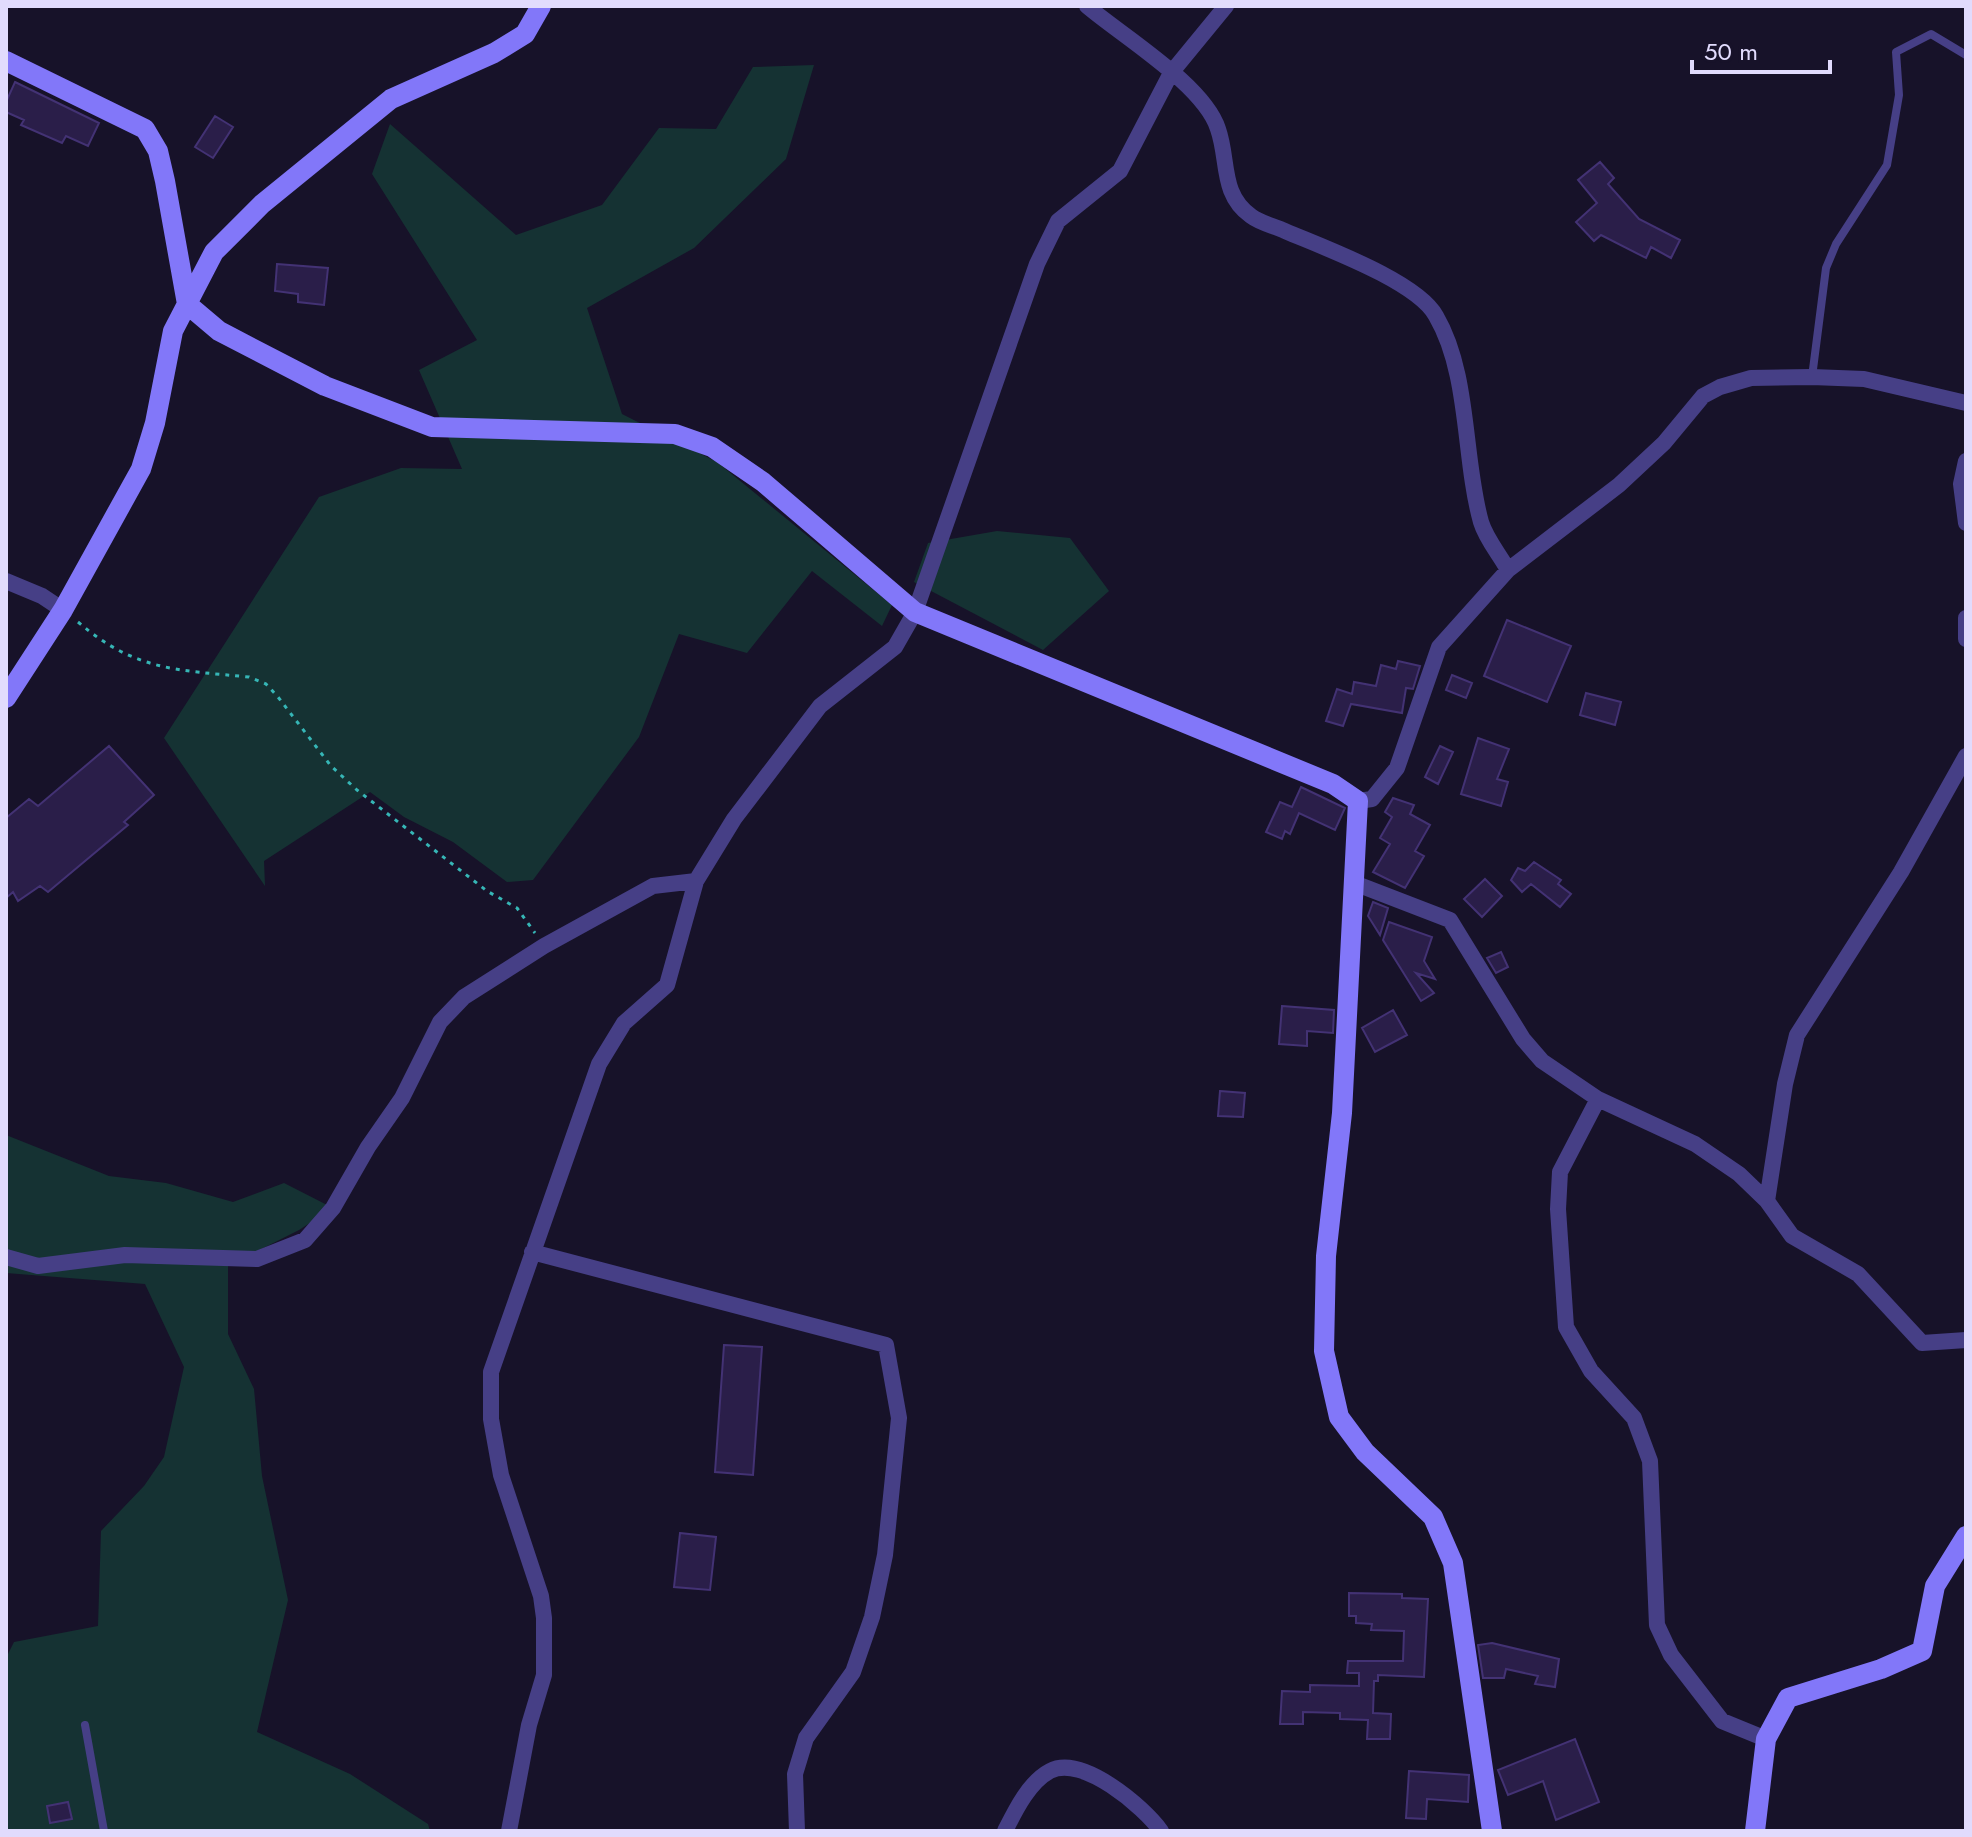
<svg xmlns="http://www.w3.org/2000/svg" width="1972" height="1837" font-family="Jost,sans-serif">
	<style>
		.green { fill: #153233 }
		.building { fill: #2a1e49; stroke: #433274; stroke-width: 2 }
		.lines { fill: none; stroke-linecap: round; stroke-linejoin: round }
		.path { stroke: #36b6b6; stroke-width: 3; stroke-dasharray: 4 6; stroke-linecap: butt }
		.lane { stroke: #463f86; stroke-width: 8 }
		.street { stroke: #463f86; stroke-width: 16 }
		.secondary { stroke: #8277f9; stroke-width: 20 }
	</style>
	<rect width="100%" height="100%" fill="#171229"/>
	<!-- green -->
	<path class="green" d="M814,65L786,159L694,248L587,308L622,414L717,462L892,605L882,626L812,571L747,653L679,634L639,737L533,880L507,882L453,842L404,817L370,792L264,861L265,886L164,738L319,497L401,468L462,469L419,370L477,340L372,174L390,124L516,235L602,205L659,128L716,129L753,67Z
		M997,531L1070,538L1109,591L1043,650L914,582L928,543Z
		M6,1135L109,1176L166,1183L233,1202L284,1183L333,1208L299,1230L228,1266V1334L254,1389L262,1476L288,1600L257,1732L350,1774L428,1824L430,1831H6V1658L14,1642L98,1626L101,1531L144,1486L164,1457L184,1367L145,1284L6,1273Z"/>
	<!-- building -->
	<path class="building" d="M15,82L99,123L88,146L66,136L62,143L21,125L24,120L6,112V102Z
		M215,116L233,127L213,158L195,147Z
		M1600,162L1614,178L1608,184L1639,219L1680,240L1671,258L1651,247L1646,258L1601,235L1594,241L1576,222L1597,203L1578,180Z
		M277,264L328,268L324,305L298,302V294L275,291Z
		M1507,620L1571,646L1547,702L1484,676Z
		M1398,661L1420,666L1413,689L1406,688L1402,713L1351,704L1343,726L1326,721L1337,689L1352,694L1354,682L1376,686L1381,665L1396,669Z
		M1452,675L1472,683L1466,698L1446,690Z
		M1586,693L1621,702L1615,725L1580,715Z
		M1478,738L1509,749L1497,779L1508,782L1501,806L1461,794Z
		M109,746L154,795L124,822L128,825L48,892L40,886L18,901L13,892L6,898V818L29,799L38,806Z
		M1440,746L1453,752L1438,784L1425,777Z
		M1301,787L1345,808L1335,830L1299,813L1290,834L1285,831L1282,839L1266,832L1280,802L1292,807Z
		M1393,798L1414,805L1410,814L1430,825L1415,851L1424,856L1405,888L1373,872L1390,844L1380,838L1392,817L1385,812Z
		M1534,862L1561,880L1558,884L1571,894L1560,907L1531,884L1522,892L1511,880L1518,868L1525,871Z
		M1485,879L1502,896L1482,917L1464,899Z
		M1373,902L1388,908L1380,935L1368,916Z
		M1389,922L1432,937L1424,961L1435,979L1416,973L1434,993L1421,1001L1383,940Z
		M1501,952L1508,967L1496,973L1487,958Z
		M1282,1006L1334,1010L1333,1033L1307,1031V1046L1279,1044Z
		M1393,1010L1407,1035L1375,1052L1362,1028Z
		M1220,1091L1245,1093L1243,1117L1218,1116Z
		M724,1345L762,1347L753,1475L715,1472Z
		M680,1533L716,1537L710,1590L674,1587Z
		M1349,1593L1402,1594V1598L1428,1599L1424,1677L1378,1675V1681H1374L1373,1713L1391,1714L1390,1739H1367L1368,1720L1340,1719V1713L1303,1712V1724H1280L1282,1691L1310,1692V1685L1359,1686V1673H1347L1348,1661H1403L1404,1631L1371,1630L1372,1624L1356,1623V1616H1349Z
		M1492,1643L1559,1659L1555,1687L1535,1684L1538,1676L1506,1669L1504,1678H1483L1478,1645Z
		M1575,1739L1599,1802L1556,1820L1543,1781L1508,1795L1498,1770Z
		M1409,1771L1469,1775L1468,1802L1427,1799L1426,1819L1406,1818Z
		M68,1802L72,1819L50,1823L47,1806Z"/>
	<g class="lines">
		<!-- path -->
		<path class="path" d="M78,622C135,671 177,670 249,677L266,684L278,697L331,766L357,790L487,891L517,908L535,933"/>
		<!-- lane -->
		<path class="lane" d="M1812,377L1826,268L1836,244L1887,165L1899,95L1896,52L1931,34L1966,55
			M85,1725L104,1831"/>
		<!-- street -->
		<path class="street" d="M1087,6C1122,36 1204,85 1218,129C1229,160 1220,194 1251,216C1260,223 1274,226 1285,231C1322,247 1417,281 1436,316C1470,374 1463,458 1481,522C1486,539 1500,555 1508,570
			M1966,461L1961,484L1966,523
			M6,581L42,596L63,610
			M1966,618V639
			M1358,801L1372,799L1397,768L1439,647L1508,570L1619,485L1664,443L1703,396L1720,387L1751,378L1812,377L1864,379L1966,403
			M1354,883L1450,920L1523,1039L1542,1061L1598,1099L1695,1144L1739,1174L1767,1201L1792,1236L1858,1274L1922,1343L1966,1340
			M1598,1099L1560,1172L1558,1209L1566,1327L1591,1371L1634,1418L1650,1461L1657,1625L1671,1655L1722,1721L1766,1739
			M1767,1201L1785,1084L1797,1035L1901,872L1966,756
			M532,1252L886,1345L899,1418L885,1555L872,1617L853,1672L806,1738L795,1774L797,1831
			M6,1257L38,1266L125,1255L257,1259L305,1240L333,1208L368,1147L402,1098L440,1022L464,997L544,946L653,886L696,881
			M509,1831L529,1725L544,1675V1618L541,1596L501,1475L491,1419V1372L599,1064L624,1023L667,985L696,881L734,819L820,706L895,647L915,612L1037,264L1058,221L1120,171L1171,73L1226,6
			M1005,1831C1015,1811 1029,1782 1050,1771C1082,1754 1144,1807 1161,1831"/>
		<!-- secondary -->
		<path class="secondary" d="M6,61L145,129L158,151L165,181L187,304L219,331L325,386L432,427L675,434L712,447L763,482L915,612L1333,784L1358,801L1342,1113L1326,1256L1324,1351L1339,1417L1365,1452L1433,1517L1453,1563L1492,1831
			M6,698L63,610L141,469L155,423L173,331L214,252L262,204L391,99L494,53L525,34L541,6
			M1755,1831L1766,1739L1788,1698L1881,1669L1922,1651L1935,1586L1966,1536"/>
	</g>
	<!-- border -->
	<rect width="1972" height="1837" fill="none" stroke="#e1dbfd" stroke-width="16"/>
	<!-- scale -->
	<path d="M1692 60v12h138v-12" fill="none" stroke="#e1dbfd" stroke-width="4"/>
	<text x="1704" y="60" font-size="24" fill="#e1dbfd" stroke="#171229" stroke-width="6" paint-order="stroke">50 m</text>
</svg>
